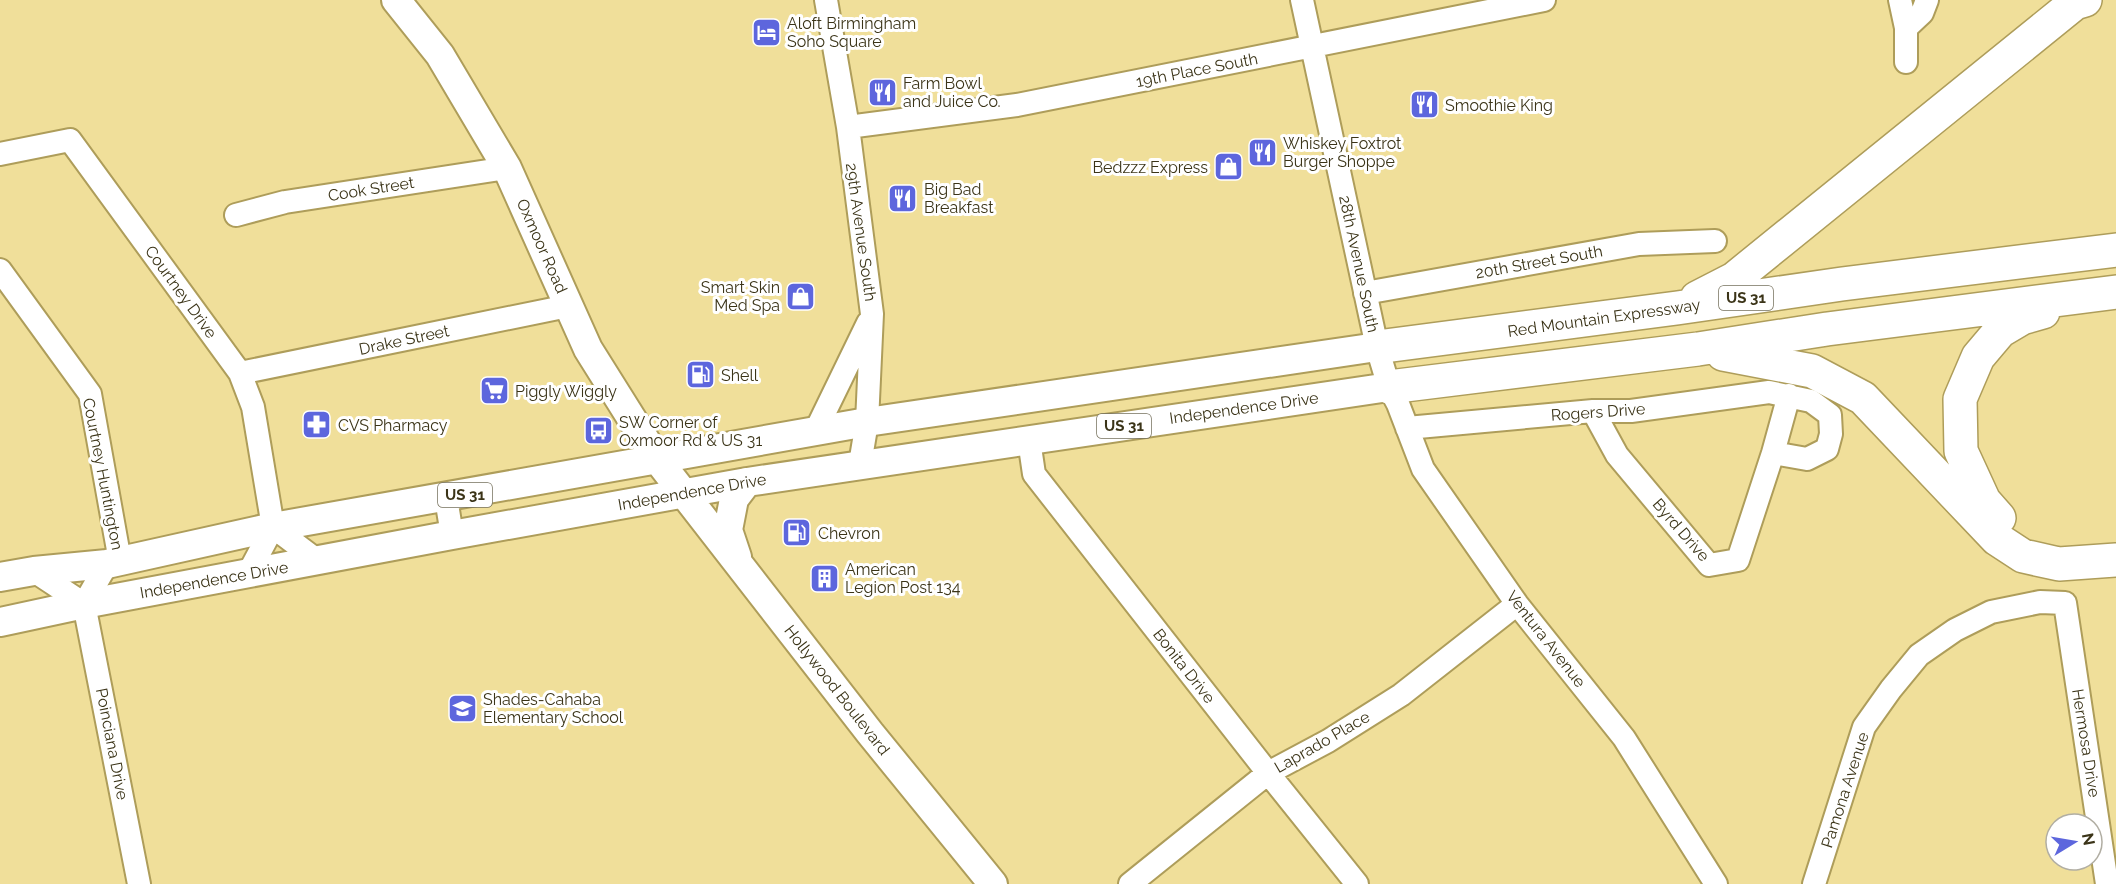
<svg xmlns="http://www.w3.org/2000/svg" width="2116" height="884" font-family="Raleway,sans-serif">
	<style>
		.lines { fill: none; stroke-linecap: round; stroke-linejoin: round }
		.minor-casing { stroke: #ae9d5a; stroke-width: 26 }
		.major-casing { stroke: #ae9d5a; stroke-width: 32 }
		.highway-casing { stroke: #ae9d5a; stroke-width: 36 }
		.minor { stroke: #fff; stroke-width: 22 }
		.major { stroke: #fff; stroke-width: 28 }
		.highway { stroke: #fff; stroke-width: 33 }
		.labels { text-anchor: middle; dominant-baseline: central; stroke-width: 6; stroke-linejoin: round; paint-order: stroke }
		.shield { fill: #fff; stroke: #76715d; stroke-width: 1.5 }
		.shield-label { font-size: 15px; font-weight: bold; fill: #3b3418 }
		.poi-label { font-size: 16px; fill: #3b3418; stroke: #fff; text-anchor: start }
		.street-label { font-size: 16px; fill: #3b3418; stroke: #fff }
	</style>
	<rect width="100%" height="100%" fill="#f0df9a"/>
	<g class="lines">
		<defs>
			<path id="minor" d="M826,0L848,127L872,314L867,422L860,464
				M1302,0L1377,347L1389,387L1398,404L1423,469L1517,604L1624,738L1716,884
				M1900,0L1906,28
				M1906,62V28L1922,13L1927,0
				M848,127L1017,105L1544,0
				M0,154L70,140L240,373L253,407L273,527L248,574
				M236,215L285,202L507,168
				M0,270L90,394L120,561
				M1365,293L1639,244L1715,241
				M240,373L568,306
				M1593,411L1617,455L1709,565L1738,560L1773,453L1789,395
				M1407,428L1593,411H1631L1769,392L1811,401L1830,415L1831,434L1827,449L1807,459L1773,453
				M815,432L868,323
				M1029,440L1034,474L1268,773L1357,884
				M446,498L452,535
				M273,527L318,561
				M107,564L84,604L139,884
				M34,571L84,604
				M1130,884L1268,773L1328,741L1401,695L1517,604
				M1814,884L1864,727L1891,689L1919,655L1955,630L1991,612L2040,602L2065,603L2107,884"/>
			<path id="major" d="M396,0L440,55L507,168L588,349L657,459L870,733L993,884
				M737,557L728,530L734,499L747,482
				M0,577L34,571L107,564L273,527L867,422L1377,347
				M0,622L84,604L452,535L747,482L1389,387"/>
			<path id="highway" d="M1697,298L1734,279L2075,3L2085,0
				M1377,347L1677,308L1842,284L2116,250
				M1723,354L1812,371L1863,398L1997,539L2023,556L2059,564L2116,560
				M1389,387L1698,349L1827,329L2116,292
				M1999,518L1984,501L1961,451L1960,399L1978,357L2000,331L2022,318L2043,312"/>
		</defs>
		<!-- minor casing -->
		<use href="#minor" class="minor-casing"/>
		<!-- major casing -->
		<use href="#major" class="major-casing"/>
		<!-- highway casing -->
		<use href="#highway" class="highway-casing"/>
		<!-- minor -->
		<use href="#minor" class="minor"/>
		<!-- major -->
		<use href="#major" class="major"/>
		<!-- highway -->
		<use href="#highway" class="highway"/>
	</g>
	<!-- icons -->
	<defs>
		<symbol id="hotel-square" viewBox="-11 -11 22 22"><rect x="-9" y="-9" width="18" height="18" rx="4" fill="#5d66dd" stroke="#fff"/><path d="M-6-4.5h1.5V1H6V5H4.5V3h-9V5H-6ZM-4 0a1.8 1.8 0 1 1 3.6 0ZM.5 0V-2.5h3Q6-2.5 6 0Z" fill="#fff"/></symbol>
		<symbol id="restaurant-square" viewBox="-11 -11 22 22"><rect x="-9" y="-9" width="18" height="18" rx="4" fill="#5d66dd" stroke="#fff"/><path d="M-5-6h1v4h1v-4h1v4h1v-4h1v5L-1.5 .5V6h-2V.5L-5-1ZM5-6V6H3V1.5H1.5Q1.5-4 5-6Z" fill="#fff"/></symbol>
		<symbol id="shop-square" viewBox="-11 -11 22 22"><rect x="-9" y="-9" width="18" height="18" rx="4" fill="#5d66dd" stroke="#fff"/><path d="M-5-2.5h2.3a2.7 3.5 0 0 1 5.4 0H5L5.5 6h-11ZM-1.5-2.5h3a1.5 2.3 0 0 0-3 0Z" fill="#fff"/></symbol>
		<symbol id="fuel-square" viewBox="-11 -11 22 22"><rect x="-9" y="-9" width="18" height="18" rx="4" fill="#5d66dd" stroke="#fff"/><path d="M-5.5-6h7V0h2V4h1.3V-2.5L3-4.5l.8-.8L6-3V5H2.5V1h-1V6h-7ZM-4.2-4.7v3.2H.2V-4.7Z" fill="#fff"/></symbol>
		<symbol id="supermarket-square" viewBox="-11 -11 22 22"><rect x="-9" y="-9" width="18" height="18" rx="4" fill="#5d66dd" stroke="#fff"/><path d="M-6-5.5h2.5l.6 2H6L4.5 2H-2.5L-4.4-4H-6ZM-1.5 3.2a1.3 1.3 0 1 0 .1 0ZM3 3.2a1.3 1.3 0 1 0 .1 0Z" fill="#fff"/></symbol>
		<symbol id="pharmacy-square" viewBox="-11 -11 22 22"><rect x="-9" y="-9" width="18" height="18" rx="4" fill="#5d66dd" stroke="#fff"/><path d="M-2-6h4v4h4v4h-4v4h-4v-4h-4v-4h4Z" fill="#fff"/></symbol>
		<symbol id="bus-square" viewBox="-11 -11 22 22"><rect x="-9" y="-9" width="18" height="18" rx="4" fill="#5d66dd" stroke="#fff"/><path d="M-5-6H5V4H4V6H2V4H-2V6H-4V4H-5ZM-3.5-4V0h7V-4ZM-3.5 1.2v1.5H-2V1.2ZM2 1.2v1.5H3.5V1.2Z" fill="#fff"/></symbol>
		<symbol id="building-square" viewBox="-11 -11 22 22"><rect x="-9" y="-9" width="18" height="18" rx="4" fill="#5d66dd" stroke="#fff"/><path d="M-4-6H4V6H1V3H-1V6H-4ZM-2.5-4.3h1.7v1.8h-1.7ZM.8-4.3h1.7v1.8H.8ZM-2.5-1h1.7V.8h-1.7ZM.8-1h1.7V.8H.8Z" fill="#fff"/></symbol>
		<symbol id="school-square" viewBox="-11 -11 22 22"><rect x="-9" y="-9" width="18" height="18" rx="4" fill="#5d66dd" stroke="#fff"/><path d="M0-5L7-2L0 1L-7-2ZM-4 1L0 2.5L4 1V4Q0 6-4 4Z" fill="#fff"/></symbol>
	</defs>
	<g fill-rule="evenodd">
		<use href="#hotel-square" x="750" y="16" width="33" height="33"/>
		<use href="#restaurant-square" x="866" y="76" width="33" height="33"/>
		<use href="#restaurant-square" x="1408" y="88" width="33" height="33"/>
		<use href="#restaurant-square" x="1246" y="136" width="33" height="33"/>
		<use href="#shop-square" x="1212" y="150" width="33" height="33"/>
		<use href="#restaurant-square" x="886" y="182" width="33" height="33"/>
		<use href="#shop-square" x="784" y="280" width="33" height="33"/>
		<use href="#fuel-square" x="684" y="358" width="33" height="33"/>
		<use href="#supermarket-square" x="478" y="374" width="33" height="33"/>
		<use href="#pharmacy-square" x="300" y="408" width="33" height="33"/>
		<use href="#bus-square" x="582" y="414" width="33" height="33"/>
		<use href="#fuel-square" x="780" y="516" width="33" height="33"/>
		<use href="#building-square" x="808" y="562" width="33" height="33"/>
		<use href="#school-square" x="446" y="692" width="33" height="33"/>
	</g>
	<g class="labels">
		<!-- shield labels -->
		<g class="shield">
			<rect x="1719" y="286" width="54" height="24" rx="4.5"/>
			<rect x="1097" y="414" width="54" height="24" rx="4.5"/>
			<rect x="438" y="483" width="54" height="24" rx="4.5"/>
		</g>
		<g class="shield-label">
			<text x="1746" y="298">US 31</text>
			<text x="1124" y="426">US 31</text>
			<text x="465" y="495">US 31</text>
		</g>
		<!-- poi labels -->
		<g class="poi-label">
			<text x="787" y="23">Aloft Birmingham<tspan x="787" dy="18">Soho Square</tspan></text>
			<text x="903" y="83">Farm Bowl<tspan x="903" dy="18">and Juice Co.</tspan></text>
			<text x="1445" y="105">Smoothie King</text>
			<text x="1283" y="143">Whiskey Foxtrot<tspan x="1283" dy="18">Burger Shoppe</tspan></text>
			<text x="1208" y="167" text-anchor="end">Bedzzz Express</text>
			<text x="924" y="189">Big Bad<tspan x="924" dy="18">Breakfast</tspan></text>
			<text x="780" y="287" text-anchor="end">Smart Skin<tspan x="780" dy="18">Med Spa</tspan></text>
			<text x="721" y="375">Shell</text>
			<text x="515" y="391">Piggly Wiggly</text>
			<text x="619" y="422">SW Corner of<tspan x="619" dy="18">Oxmoor Rd &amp; US 31</tspan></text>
			<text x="338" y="425">CVS Pharmacy</text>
			<text x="818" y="533">Chevron</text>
			<text x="845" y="569">American<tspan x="845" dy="18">Legion Post 134</tspan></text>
			<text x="483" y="699">Shades-Cahaba<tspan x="483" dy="18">Elementary School</tspan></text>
		</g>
		<!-- street labels -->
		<g class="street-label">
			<text transform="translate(1197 70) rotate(-11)">19th Place South</text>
			<text transform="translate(371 189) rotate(-9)">Cook Street</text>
			<text transform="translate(861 232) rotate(82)">29th Avenue South</text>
			<text transform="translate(542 246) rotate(66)">Oxmoor Road</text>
			<text transform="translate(1539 262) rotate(-10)">20th Street South</text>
			<text transform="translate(1359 264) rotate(78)">28th Avenue South</text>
			<text transform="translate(181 292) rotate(54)">Courtney Drive</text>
			<text transform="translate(1604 318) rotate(-8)">Red Mountain Expressway</text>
			<text transform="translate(404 340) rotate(-12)">Drake Street</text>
			<text transform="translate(1244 408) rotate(-8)">Independence Drive</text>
			<text transform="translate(1598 412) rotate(-4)">Rogers Drive</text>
			<text transform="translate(103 474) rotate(79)">Courtney Huntington</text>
			<text transform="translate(692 492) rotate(-10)">Independence Drive</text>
			<text transform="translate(1681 530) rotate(49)">Byrd Drive</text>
			<text transform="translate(214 580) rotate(-10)">Independence Drive</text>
			<text transform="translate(1546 639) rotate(52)">Ventura Avenue</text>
			<text transform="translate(1184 666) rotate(52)">Bonita Drive</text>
			<text transform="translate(837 690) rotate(52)">Hollywood Boulevard</text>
			<text transform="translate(1322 742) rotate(-30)">Laprado Place</text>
			<text transform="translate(2086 743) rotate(81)">Hermosa Drive</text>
			<text transform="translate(112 744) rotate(79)">Poinciana Drive</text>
			<text transform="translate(1845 790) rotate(-72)">Pamona Avenue</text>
		</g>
	</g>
	<!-- north arrow -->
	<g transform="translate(2074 842) rotate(79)"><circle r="28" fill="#ffffff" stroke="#b1aea3" stroke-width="1.5"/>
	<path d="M0-4.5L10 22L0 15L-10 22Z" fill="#5d66dd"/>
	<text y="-9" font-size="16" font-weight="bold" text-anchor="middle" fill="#3b3418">N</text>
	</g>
</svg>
